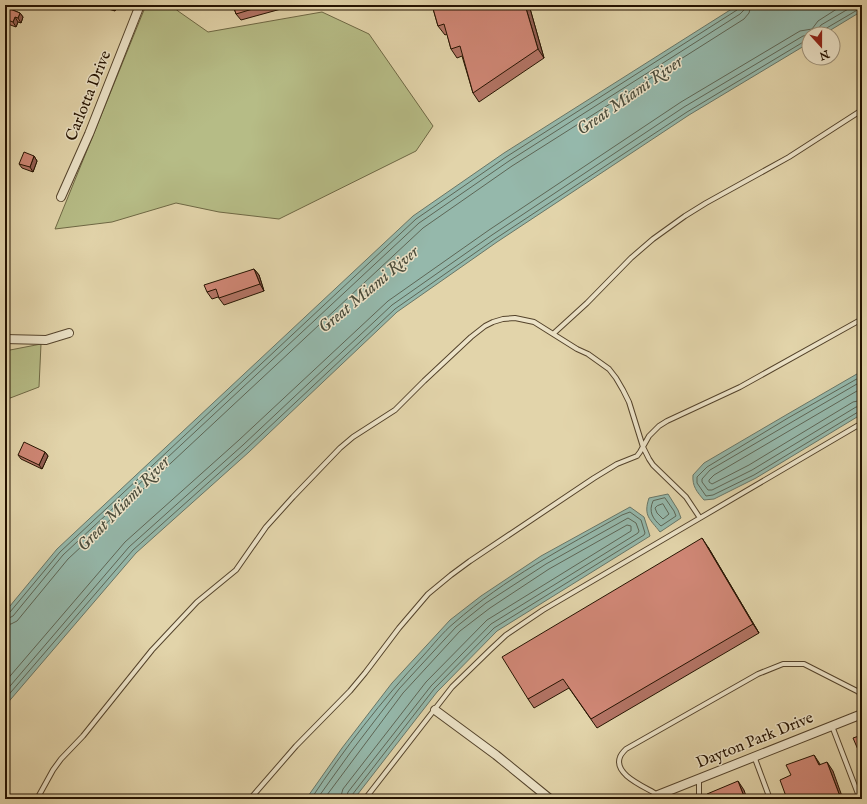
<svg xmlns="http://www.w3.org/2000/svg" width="867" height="804" font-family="'IM FELL English',serif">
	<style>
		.green { fill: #b6bc86; stroke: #6e6844 }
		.water { fill: #95b8ab; stroke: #687667 }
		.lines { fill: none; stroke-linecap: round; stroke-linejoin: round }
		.shore { stroke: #5d6656; stroke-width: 1 }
		.service-casing { stroke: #54432b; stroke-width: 6 }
		.minor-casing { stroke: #54432b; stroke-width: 10 }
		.service { stroke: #ece3c8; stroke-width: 4 }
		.minor { stroke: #ece3c8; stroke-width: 8 }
		.wall { fill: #b37465; stroke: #251301 }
		.shaded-wall { fill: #925e53; stroke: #251301 }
		.building { fill: #d08776; stroke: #251301 }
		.labels { text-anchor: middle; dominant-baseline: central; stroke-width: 3; stroke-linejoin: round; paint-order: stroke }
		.street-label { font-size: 16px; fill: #251301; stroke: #ece3c8 }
		.water-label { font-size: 17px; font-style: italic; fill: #4c4d3c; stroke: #ece3c8 }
	</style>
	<rect width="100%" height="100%" fill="#e2d4aa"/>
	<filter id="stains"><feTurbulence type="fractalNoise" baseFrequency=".005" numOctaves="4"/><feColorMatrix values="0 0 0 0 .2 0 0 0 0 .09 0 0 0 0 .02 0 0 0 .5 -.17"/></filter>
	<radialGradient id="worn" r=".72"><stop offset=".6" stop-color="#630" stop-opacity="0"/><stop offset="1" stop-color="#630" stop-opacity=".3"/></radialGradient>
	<!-- green -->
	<path class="green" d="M146,5H171L178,11L208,32L322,12L369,34L433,126L416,151L279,219L219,212L176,203L112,222L55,229Z
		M41,344L39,387L5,400V351Z"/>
	<!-- water -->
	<path class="water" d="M738,5H862V11L824,34H809V43L689,115L497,242L397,312L249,452L136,553L5,706V612L57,549L413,216L504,153Z
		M862,371V414L756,478L714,499L704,500C697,492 692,486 693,475L704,463L786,415Z
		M668,494L678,510L681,518L660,532C650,519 643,516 649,498Z
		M630,507L644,517L650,536L497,631L437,692L354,799H306L342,748L392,683L450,620L481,596L541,556Z"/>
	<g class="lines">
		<!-- shore -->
		<path class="shore" d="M818,34V29L821,25L855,5
			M823,34L825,29L859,9L862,8
			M862,376L788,418L707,467L697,477V483L706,496L713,495L754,475L858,412L862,411
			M862,381L710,470L702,479V482L708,490H712L752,470L856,407L862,406
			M862,388L714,475L709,480V482L712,484L749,465L853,402L862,400
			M665,498L674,511L676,516L661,526C653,519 648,512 653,501Z
			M663,504L669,514L663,519L657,513L655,508L657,506Z
			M5,614L10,612L60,552L416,219L506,157L737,10L740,5
			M5,619L9,618L13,616L63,555L419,223L509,161L740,14L744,10L745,5
			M5,625L11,624L17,621L68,559L423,228L512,166L744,19L749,13L751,5
			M5,682L125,542L239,440L388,301L489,230L681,102L800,31L812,29L818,21L843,5
			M5,692L129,547L243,445L392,305L492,235L684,107L803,36L809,35
			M5,699L133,550L246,449L395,309L495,239L687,112L805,41L809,40
			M311,799C344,749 382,700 423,656C433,645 443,632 454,623C504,579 565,547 622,515L630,512L641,520L645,533L644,535L494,628L434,689L352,795L351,799
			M317,799L350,753L399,689L456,627L486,603L546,564L628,518L636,523L639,531L638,533L491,624L431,686L348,792L346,799
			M324,799L403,693L460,631L490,608L549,569L627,525L631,526V531L487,620L426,682L343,789L340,799"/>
		<defs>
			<path id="service" d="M553,334L587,303L631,258L653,239L685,216L706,203L789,157L862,110
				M832,726L860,799
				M754,756L770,799
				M37,799L53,770L61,759L83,736L152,650L197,602L236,570L266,527L293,497L340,448L353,437L395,410L424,381L471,337L485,326L493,322L503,319L515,318L534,322L577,349L588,354L609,369L616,378L623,390L629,402L643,447L649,459L653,465L686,497L700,518L862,423
				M250,799L296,746L350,691L365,673L399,628L428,594L451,575L470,561L594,478L617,464L637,456L640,452L649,436L659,426L667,421L740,387L862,319
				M365,799L452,687L490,650L506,635L543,610L700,518
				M658,799V795C646,787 613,775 620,757C621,754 624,751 626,749L758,674L783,664H804L857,691L862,695
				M699,799V778"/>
			<path id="minor" d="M61,197L89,134L140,5
				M5,339L46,340L69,333
				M435,710L496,755L550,799
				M658,795L862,714"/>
		</defs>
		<!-- service casing -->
		<use href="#service" class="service-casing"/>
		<!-- minor casing -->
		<use href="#minor" class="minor-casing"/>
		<!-- service -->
		<use href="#service" class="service"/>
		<!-- minor -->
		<use href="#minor" class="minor"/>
	</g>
	<!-- wall -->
	<path class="wall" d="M104,5H117L115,11L105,8Z
		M233,5H280L281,9L241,20L236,14Z
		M432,5H529L544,58L479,102L473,93L462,56L457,58L451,49L447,34L445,35L438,26Z
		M5,7L20,13L23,17L21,23L18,22L16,27L5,23Z
		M34,156L37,161L33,172L22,168L19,164Z
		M254,269L259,275L264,291L224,305L218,297L212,299L207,292Z
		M45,452L48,456L42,469L21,459L18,455Z
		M708,547L759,633L597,728L569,688L534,708L528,699Z"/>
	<!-- shaded-wall -->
	<path class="shaded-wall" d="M113,5H117L115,11L112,7Z
		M525,5H529L544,58L538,49Z
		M20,13L23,17L21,23L18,18Z
		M15,17L18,22L16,27L13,22Z
		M34,156L37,161L33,172L30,167Z
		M254,269L259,275L264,291L260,284Z
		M45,452L48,456L42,469L39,465Z
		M702,538L708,547L759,633L753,624Z
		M814,755L820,764L825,774L819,765Z
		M827,762L833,771L843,799H841Z
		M738,781L744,790L747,799H745Z"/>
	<!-- building -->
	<path class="building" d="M233,5H266L236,14Z
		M432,5H525L538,49L473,93L460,46L451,49L444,24L438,26Z
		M5,7L20,13L18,18L15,17L13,22L5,19Z
		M24,152L34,156L30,167L19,164Z
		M254,269L260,284L219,298L216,289L207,292L204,285Z
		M24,442L45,452L39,465L18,455Z
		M702,538L753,624L591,719L563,679L528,699L502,657Z
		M862,735V759L853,738Z
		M814,755L819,765L827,762L841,799H787L780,780L791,775L786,765Z
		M738,781L745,799H710L707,794Z"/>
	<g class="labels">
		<!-- street labels -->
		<g class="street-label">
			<text transform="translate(89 96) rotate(-68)">Carlotta Drive</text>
			<text transform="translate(755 741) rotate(-22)">Dayton Park Drive</text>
		</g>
		<!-- water labels -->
		<g class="water-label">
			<text transform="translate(630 96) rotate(-35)">Great Miami River</text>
			<text transform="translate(369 290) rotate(-40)">Great Miami River</text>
			<text transform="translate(124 504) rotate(-46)">Great Miami River</text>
		</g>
	</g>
	<!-- margin -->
	<rect width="867" height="804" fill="none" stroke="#e2d4aa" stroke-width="20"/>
	<rect x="6" y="6" width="855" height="792" fill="none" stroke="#251301" stroke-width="2"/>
	<rect x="10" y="10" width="847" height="784" fill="none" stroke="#251301"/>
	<!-- north arrow -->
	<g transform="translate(821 46) rotate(159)"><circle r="19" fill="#ece3c8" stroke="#9c9078"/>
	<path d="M0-3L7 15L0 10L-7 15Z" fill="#8f2418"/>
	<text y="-6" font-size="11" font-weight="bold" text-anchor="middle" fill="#251301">N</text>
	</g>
	<rect width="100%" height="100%" filter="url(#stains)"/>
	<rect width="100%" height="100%" fill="url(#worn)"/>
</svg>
